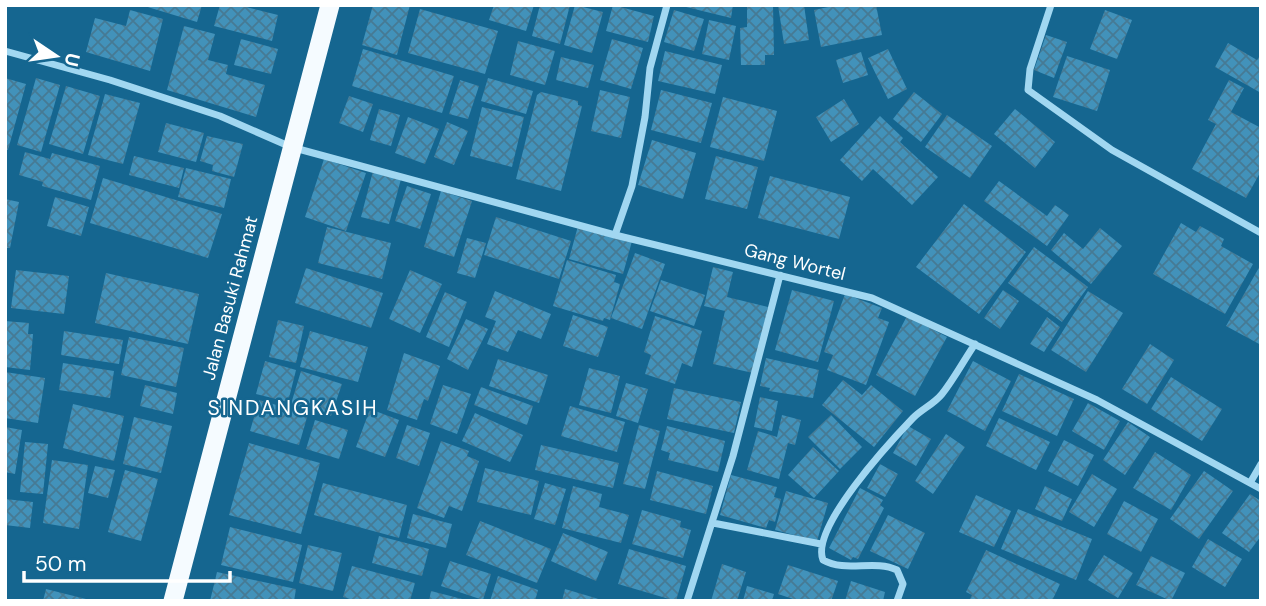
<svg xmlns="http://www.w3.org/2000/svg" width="1266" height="606" font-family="'DM Sans',sans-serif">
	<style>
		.building { fill: url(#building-cross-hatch) }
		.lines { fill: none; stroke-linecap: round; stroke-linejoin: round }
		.minor { stroke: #a1d7f1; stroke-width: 7 }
		.trunk { stroke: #f5fbff; stroke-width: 19 }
		.labels { text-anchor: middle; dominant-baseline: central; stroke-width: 5; stroke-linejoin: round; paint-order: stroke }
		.street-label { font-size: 18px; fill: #fff; stroke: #156690 }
		.quarter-label { font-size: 21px; letter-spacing: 2px; fill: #fff; stroke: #156690 }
	</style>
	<defs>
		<pattern id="building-cross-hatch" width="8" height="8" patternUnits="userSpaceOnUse" patternTransform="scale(1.75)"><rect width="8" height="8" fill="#4292ba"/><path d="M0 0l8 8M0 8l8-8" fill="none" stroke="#467a94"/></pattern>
	</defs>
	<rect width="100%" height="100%" fill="#156690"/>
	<!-- building -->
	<path class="building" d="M141,5H202L197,22Z
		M220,5H238L278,15L272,41L214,26Z
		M373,5H410L397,55L362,45Z
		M494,5H534L526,31L489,20Z
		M540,5H570L560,44L532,36Z
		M575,5L603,12L592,53L564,45Z
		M613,5L654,16L648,42L606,31Z
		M678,5H733L731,18Z
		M747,5H773L774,55H765V65H741L740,28L747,27Z
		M778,5H804L809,40L784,44Z
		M838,5H876L882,35L821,47L814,10Z
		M420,9L498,31L485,74L408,53Z
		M130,10L163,19L150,71L86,52L95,18L126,26Z
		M674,10L704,19L694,51L664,42Z
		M1105,10L1132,20L1117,59L1090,49Z
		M709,20L736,26L729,60L702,54Z
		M184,26L215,34L208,60L228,65L226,74L265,85L256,117L167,90Z
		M1046,35L1067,42L1054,78L1034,70Z
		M241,39L278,49L271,74L234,65Z
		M612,39L643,48L631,89L600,80Z
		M518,41L555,51L545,85L510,75Z
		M1228,43L1257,60L1261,54V93L1215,67Z
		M363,49L454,76L442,113L352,86Z
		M888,49L907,89L888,99L868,58Z
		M665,51L722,65L715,94L658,81Z
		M861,52L868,75L843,83L836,60Z
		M1067,56L1110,70L1097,111L1053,97Z
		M561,57L594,65L588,88L556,80Z
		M5,78L26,84L8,150L5,149Z
		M36,78L60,85L41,152L17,145Z
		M488,78L533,91L526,114L481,101Z
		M460,80L479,86L468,119L449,114Z
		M1229,80L1244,88L1231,112L1261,128V171L1246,198L1192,169L1216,124L1208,120Z
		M66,86L100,96L83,154L49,144Z
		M600,90L630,97L621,138L591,131Z
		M661,90L712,103L701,143L651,130Z
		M541,92L578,101V105L582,106L561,191L516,179L537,95Z
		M914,92L942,114L921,142L893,119Z
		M105,94L140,103L123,164L88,155Z
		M349,96L373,104L363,132L339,123Z
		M723,97L777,111L764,161L710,147Z
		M844,99L859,124L831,142L816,117Z
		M482,107L524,117L512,167L470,156Z
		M379,109L400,115L391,146L370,140Z
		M1015,109L1055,142L1035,168L994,134Z
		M947,115L992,146L970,178L925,147Z
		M880,116L903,138L900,142L938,177L912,205L873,169L862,181L840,160Z
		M408,117L439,129L425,164L395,153Z
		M447,122L468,131L454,165L434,157Z
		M166,123L204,133L196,162L158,152Z
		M207,136L243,144L234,177L212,171L213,165L200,161Z
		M652,140L696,153L683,199L638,185Z
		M25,152L50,159L52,153L100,166L91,200L42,186L43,182L19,175Z
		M134,156L184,168L179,188L129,175Z
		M716,156L758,167L747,209L705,199Z
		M324,159L366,173L346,231L305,217Z
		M186,168L231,179L224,208L178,197Z
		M373,171L401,179L389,224L361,217Z
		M770,176L850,197L839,239L758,218Z
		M103,178L222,214L208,258L90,223Z
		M999,181L1047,216L1055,205L1069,215L1047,246L984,201Z
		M407,186L431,194L420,229L395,221Z
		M441,191L472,201L454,257L424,247Z
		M55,197L89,207L81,236L47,226Z
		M5,199L19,202L10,248H5Z
		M964,204L1026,252L979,314L916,267Z
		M496,217L571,241L559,279L484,255Z
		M1181,223L1196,232L1200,226L1224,239L1221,246L1253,264L1225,314L1153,274Z
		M578,226L632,241L623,274L569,259Z
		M327,227L391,243L382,279L318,263Z
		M1100,228L1122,246L1091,284L1051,250L1064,233L1083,249Z
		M467,238L486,243L475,278L457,273Z
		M1034,247L1088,287L1062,322L1008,283Z
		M635,253L665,264L642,329L611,318Z
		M567,260L616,275L614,282L620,284L610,320L604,318L603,321L553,306Z
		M1261,264V345L1226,326Z
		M713,267L733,272L727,297L768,307L753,373L713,364L725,311L704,306Z
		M306,268L383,293L371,328L295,303Z
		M16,270L69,276L64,314L11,308Z
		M410,270L442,284L420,333L389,319Z
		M106,273L199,294L188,344L95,323Z
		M661,280L705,295L694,326L650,311Z
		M792,290L834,301L818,362L775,350Z
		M1003,290L1019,301L1000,329L984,318Z
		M495,291L551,314L541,339L518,330L508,352L487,344L496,321L485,317Z
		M1088,291L1123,313L1086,372L1051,350Z
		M445,292L467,302L449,347L426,337Z
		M845,294L882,308L878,318L889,322L866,385L827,370L833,355L824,352Z
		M573,315L608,327L598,357L563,346Z
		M655,316L702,331L692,367L682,363L675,384L645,374L651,355L644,352Z
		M907,316L947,337L915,396L876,375Z
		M1047,317L1060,327L1044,352L1030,344Z
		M466,319L488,329L468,370L447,359Z
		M278,320L304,326L296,363L269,357Z
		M5,321L29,323L28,334H33L30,370L5,367Z
		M64,331L123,340L119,364L61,355Z
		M310,331L368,347L358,382L300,367Z
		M129,337L184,348L176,387L121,375Z
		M1150,344L1174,360L1147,404L1122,389Z
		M404,353L440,366L428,401L424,399L417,420L387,410Z
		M766,358L819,370L813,398L769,391L770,388L760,386Z
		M498,359L548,375L539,403L489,386Z
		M265,361L296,370L288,402L256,394Z
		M973,361L1011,381L985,431L947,411Z
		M63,363L114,371L110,398L59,390Z
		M589,368L620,376L611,413L579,405Z
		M301,371L342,384L331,416L291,404Z
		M5,372L45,378L38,423L5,418Z
		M1019,374L1074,399L1057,436L1002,411Z
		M1171,377L1222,409L1202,441L1151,409Z
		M843,380L862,395L871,385L903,411L874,447L822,405Z
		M626,383L648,389L638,423L616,416Z
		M145,385L177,393L173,414L140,406Z
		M443,385L471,394L457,434L430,424Z
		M481,387L533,406L527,425L474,405Z
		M674,388L741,402L734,433L667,419Z
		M760,397L778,401L772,431L754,427Z
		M259,400L308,414L299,445L250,431Z
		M1088,403L1120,421L1104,450L1072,431Z
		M73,404L124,416L114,461L63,448Z
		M570,406L625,422L617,452L561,436Z
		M370,409L399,420L385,457L356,447Z
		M475,413L523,435L510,462L462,441Z
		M782,415L801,420L795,445L788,443L779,479L747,470L758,431L777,437Z
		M831,415L862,447L840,469L808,437Z
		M134,417L172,426L161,473L123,464Z
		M999,418L1050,442L1036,470L986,446Z
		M315,420L348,430L339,459L306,449Z
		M1128,422L1150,437L1125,475L1103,460Z
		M407,425L430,433L419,466L396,458Z
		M639,425L660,431L645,489L623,484Z
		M667,426L725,441L718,472L668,460L670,453L661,450Z
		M908,426L931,439L916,466L893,453Z
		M5,427L22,430L15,474L5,472Z
		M946,434L965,447L933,494L915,481Z
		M1064,440L1094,455L1078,486L1048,471Z
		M441,441L469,451L467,456L479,461L462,511L449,506L444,518L417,508Z
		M25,442L48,444L43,494L20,492Z
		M249,443L320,463L301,534L229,515Z
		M541,445L619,463L613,488L535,470Z
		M813,447L839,471L814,498L788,475Z
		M1155,452L1191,475L1171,510L1133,488Z
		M52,460L88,465L79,529L43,523Z
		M880,464L898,474L885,497L867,488Z
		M95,466L115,470L108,498L88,493Z
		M485,468L539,481L531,515L477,502Z
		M125,470L158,479L141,541L108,532Z
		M657,471L713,486L706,514L650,500Z
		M1204,471L1233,491L1199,539L1170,519Z
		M1092,474L1117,489L1094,527L1069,512Z
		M731,475L777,487L774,497L781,499L775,522L769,520L766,528L720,515Z
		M323,483L407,505L399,538L314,515Z
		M545,483L566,489L555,525L534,519Z
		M573,486L602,494L599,507L629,515L621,543L562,528Z
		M1045,486L1072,499L1062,521L1035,509Z
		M860,488L883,500L880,505L884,508L858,559L853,557L851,560L829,548Z
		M786,491L828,503L817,541L775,530Z
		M1250,494L1261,501V536L1249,552L1222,533Z
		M976,495L1011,511L994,547L959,532Z
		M5,499L33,502L30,528L5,525Z
		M1124,501L1158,519L1141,552L1107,534Z
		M1018,509L1092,539L1076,580L1001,549Z
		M642,510L681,521L680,527L691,530L683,558L632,544Z
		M413,514L452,524L446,548L407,538Z
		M888,515L925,533L908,569L870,551Z
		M480,521L551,549L537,583L466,555Z
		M230,527L302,545L293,582L221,565Z
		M563,533L608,552L596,581L551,561Z
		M379,536L429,549L422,576L372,563Z
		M1208,539L1242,559L1225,587L1192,567Z
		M308,545L342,553L333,591L299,583Z
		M629,549L686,566L676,601L618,584Z
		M986,550L1060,584L1052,601H969L972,595L966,592Z
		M1104,555L1133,573L1118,598L1088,580Z
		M1151,556L1185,573L1171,601L1136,585Z
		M450,561L491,574L483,600L441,586Z
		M722,564L746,572L737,601H711Z
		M788,565L838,581L831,601H799L778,594Z
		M352,566L415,583L410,601H357L343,597Z
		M217,572L296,589L294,601H210Z
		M498,576L538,590L535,601H490Z
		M851,581L885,592L883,601H845Z
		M747,586L774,594L772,601H743Z
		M46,589L90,600V601H43Z
		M565,589L602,600V601H562Z
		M431,591L466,600V601H429Z"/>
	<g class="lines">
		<!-- minor -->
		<path class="minor" d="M1051,5L1030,69L1028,90L1112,150L1261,233
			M5,51L110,80L220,116L291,147L615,235L872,298L1097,400L1261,489
			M615,235L632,186L645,117L650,68L667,5
			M1250,483L1261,464
			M713,523L821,544
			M687,601L733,456L780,275
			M897,601L903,584L897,570C874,559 846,573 823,560C810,528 890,442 913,418C922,409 934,404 942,394C954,379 964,360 975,344"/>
		<!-- trunk -->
		<path class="trunk" d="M173,601L330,5"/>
	</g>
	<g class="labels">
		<!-- street labels -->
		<g class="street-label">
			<text transform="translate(795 262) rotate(14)">Gang Wortel</text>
			<text transform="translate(230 298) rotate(-75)">Jalan Basuki Rahmat</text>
		</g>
		<!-- quarter labels -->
		<g class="quarter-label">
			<text x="293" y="408">SINDANGKASIH</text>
		</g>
	</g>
	<!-- border -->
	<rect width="1266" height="606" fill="none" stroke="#ffffff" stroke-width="14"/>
	<!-- north arrow -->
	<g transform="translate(56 56) rotate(103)" stroke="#156690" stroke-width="5" paint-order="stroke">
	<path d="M0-5L12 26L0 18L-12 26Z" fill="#ffffff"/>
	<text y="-10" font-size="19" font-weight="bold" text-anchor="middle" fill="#ffffff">U</text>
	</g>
	<!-- scale -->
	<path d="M24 571v10h206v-10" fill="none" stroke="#ffffff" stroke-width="3.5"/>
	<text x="35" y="571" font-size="21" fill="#ffffff" stroke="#156690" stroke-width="5" paint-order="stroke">50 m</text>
</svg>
